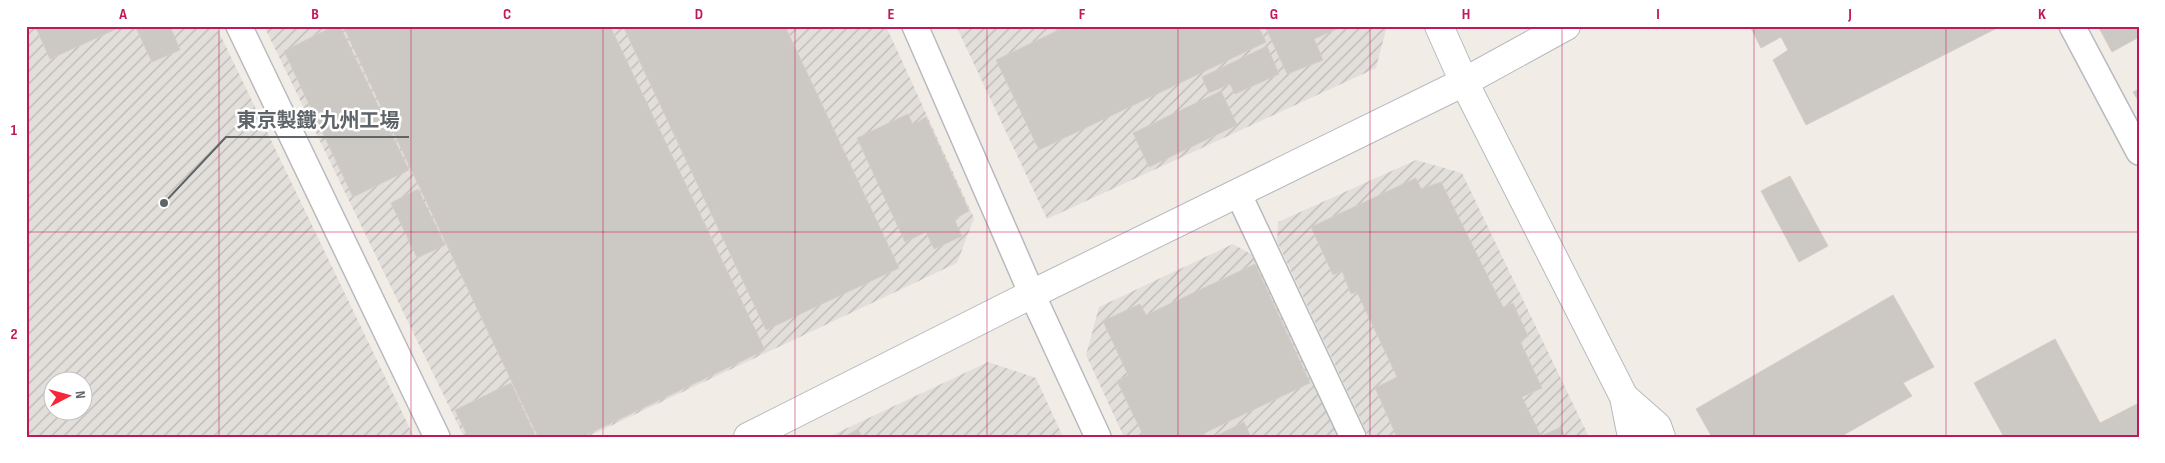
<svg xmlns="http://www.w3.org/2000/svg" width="2165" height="463" font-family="'Sofia Sans Condensed','Noto Sans JP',sans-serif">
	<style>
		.industrial { fill: url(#industrial-furrows); fill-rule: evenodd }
		.building { fill: #ccc8c3; stroke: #d7cec4 }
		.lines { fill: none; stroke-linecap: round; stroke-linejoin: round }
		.street-casing { stroke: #b7babe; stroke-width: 28 }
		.secondary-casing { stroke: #b5bbbf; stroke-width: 30 }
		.street { stroke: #fff; stroke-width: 25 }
		.secondary { stroke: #fff; stroke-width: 28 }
		.grid { fill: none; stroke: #c2185b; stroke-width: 1; stroke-opacity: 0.55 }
		.leader { fill: none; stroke: #5e6468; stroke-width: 2 }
		.callout-dot { fill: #5e6468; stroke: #fff; stroke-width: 2 }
		.callout-label { font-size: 20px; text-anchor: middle; font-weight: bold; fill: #5e6468; stroke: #fff; stroke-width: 5; stroke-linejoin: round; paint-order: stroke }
		.neatline { fill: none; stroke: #c2185b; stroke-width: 2 }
		.grid-label { font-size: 16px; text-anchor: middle; font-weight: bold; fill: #c2185b }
	</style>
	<defs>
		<pattern id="industrial-furrows" width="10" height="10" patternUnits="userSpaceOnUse" patternTransform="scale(1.25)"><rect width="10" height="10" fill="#e2dfdb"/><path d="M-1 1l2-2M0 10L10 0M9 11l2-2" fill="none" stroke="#bab8b5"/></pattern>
	</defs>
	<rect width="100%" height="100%" fill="#f1ede6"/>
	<!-- industrial -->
	<path class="industrial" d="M26,26H216L414,437H26ZM52,380H82V410H52Z
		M264,26H886L974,218L957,263L587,437H464Z
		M956,26H1387L1376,68L1047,219Z
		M1416,160L1462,173L1589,437H1369L1277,241L1278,222Z
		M1233,244L1256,257L1340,437H1124L1086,355L1099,307Z
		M988,362L1036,378L1063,437H828Z"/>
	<!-- building -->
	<path class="building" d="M35,26H123L50,59Z
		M135,26H170L180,50L152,62Z
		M334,26H340L409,170L353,197L284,51Z
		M343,26H610L765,350L582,437H538Z
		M623,26H785L899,268L766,330Z
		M1067,26H1258L1266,42L1039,150L996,60Z
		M1265,26H1343L1314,39L1323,60L1287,74Z
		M1750,26H2001L1806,125L1773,60L1788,50L1781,37L1761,48Z
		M2098,26H2139V37L2112,52Z
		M1267,46L1279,74L1235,94L1230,84L1209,93L1202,77Z
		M2139,89V102L2133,92Z
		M1221,91L1237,125L1149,167L1133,133Z
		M908,114L913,125L926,117L969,211L954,219L962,236L934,249L926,232L905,242L857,138Z
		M1790,176L1828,246L1799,262L1761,191Z
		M1416,178L1421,189L1441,182L1503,307L1513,303L1528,336L1520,341L1542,388L1522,397L1541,436L1561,427L1565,437H1397L1375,388L1397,377L1357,292L1351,294L1342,271L1333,275L1311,227Z
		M418,189L445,245L417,258L391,203Z
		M1255,264L1310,383L1196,437H1144L1117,381L1128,375L1103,321L1140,304L1146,315Z
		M1893,295L1934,367L1903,383L1912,396L1840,437H1712L1696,409Z
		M2055,339L2100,423L2139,403V437H2004L1974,383Z
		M511,383L536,437H468L455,410Z
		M1244,422L1251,437H1214Z
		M858,429L862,437H844Z"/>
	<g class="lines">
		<defs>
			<path id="street" d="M239,26L437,437
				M915,26L1032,294L1098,437
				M2072,26L2139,152
				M1238,193L1353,437"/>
			<path id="secondary" d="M1439,26L1464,82L1624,397L1632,437
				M1624,397L1657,426L1661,437
				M748,437L1032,294L1464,82L1566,26"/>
		</defs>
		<!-- street casing -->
		<use href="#street" class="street-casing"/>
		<!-- secondary casing -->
		<use href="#secondary" class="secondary-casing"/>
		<!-- street -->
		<use href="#street" class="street"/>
		<!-- secondary -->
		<use href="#secondary" class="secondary"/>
	</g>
	<!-- grid -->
	<path class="grid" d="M219,26V437M411,26V437M603,26V437M795,26V437M987,26V437M1178,26V437M1370,26V437M1562,26V437M1754,26V437M1946,26V437M26,232H2139"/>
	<!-- callouts -->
	<path class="leader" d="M164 203L226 137H409"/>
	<circle class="callout-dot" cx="164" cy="203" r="5"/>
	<g class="callout-label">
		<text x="318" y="127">東京製鐵 九州工場</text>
	</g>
	<!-- border -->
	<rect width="2165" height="463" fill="none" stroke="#ffffff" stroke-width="55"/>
	<!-- north arrow -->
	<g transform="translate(68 396) rotate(84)"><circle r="24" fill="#ffffff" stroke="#bfc1c3"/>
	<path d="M0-4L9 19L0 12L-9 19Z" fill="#f82637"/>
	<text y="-8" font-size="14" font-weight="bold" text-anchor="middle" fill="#5e6468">N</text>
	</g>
	<rect x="28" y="28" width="2110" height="408" class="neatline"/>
	<g class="grid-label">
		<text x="123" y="19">A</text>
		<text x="315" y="19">B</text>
		<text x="507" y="19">C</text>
		<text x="699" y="19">D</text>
		<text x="891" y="19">E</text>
		<text x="1082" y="19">F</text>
		<text x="1274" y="19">G</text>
		<text x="1466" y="19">H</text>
		<text x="1658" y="19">I</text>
		<text x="1850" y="19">J</text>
		<text x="2042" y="19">K</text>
		<text x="14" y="135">1</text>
		<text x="14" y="339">2</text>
	</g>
</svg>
